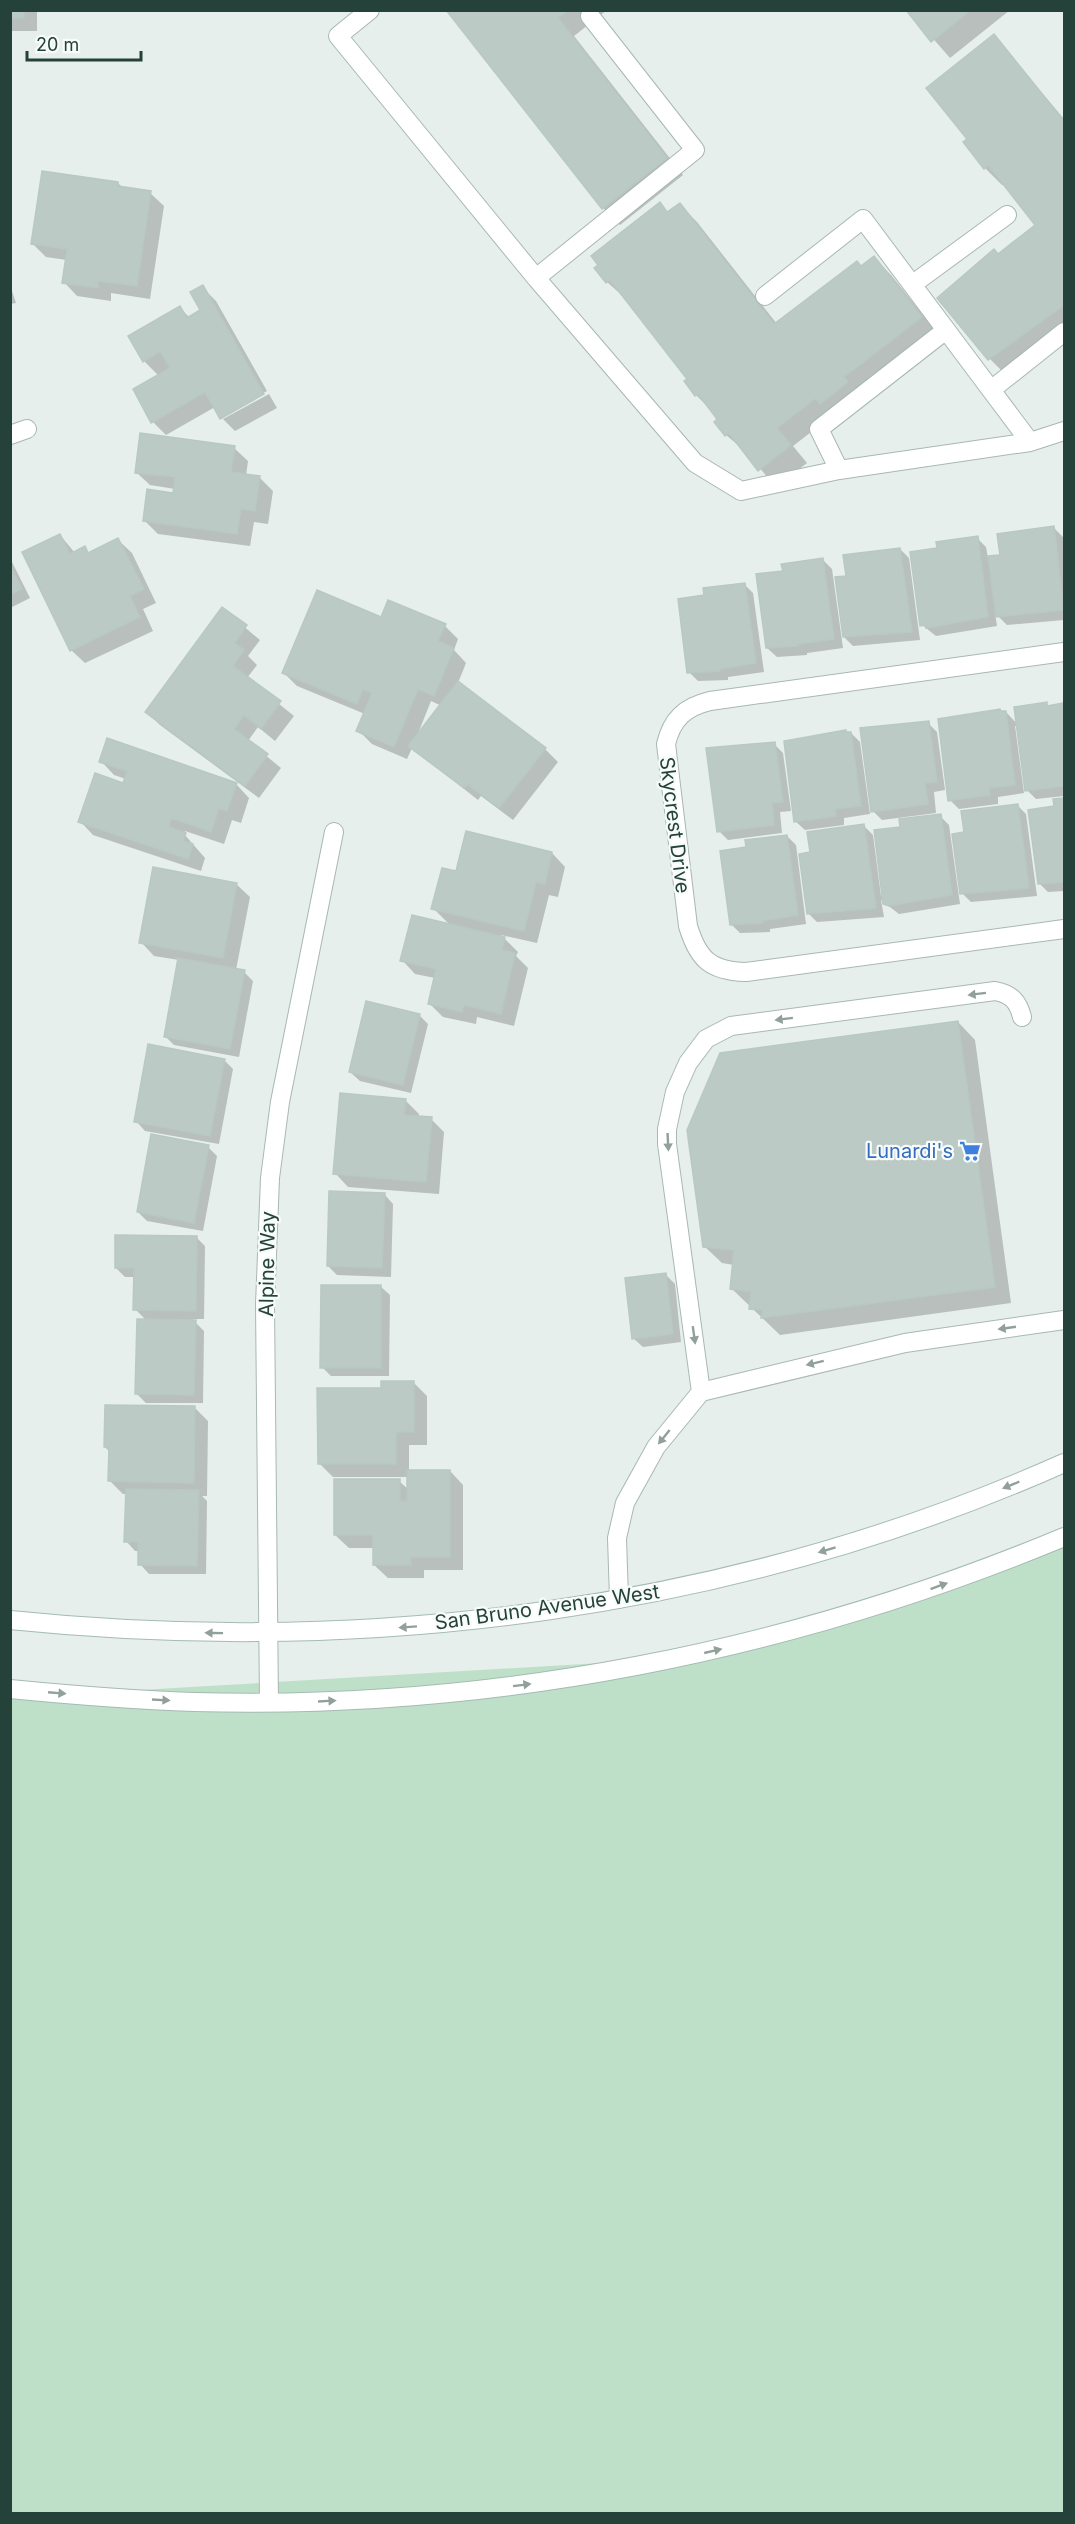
<svg xmlns="http://www.w3.org/2000/svg" width="1075" height="2524" font-family="Inter,sans-serif">
	<style>
		.green { fill: #bfe0c8 }
		.shadow { fill: #0003; fill-rule: evenodd }
		.building { fill: #bbcac4; stroke: #b8c9c2; stroke-width: 1.5 }
		.lines { fill: none; stroke-linecap: round; stroke-linejoin: round }
		.service-casing { stroke: #a8b8b2; stroke-width: 20 }
		.minor-casing { stroke: #a8b8b2; stroke-width: 20 }
		.secondary-casing { stroke: #a4bbb3; stroke-width: 20 }
		.service { stroke: #fff; stroke-width: 18 }
		.minor { stroke: #fff; stroke-width: 18 }
		.secondary { stroke: #fff; stroke-width: 18 }
		.oneway { fill: #92a09c }
		.labels { text-anchor: middle; dominant-baseline: central; stroke-width: 4.5; stroke-linejoin: round; paint-order: stroke }
		.street-label { font-size: 20px; fill: #24423a; stroke: #f7fbf9 }
		.shop-label { font-size: 20px; fill: #366cbe; stroke: #f7fbf9; text-anchor: end }
	</style>
	<rect width="100%" height="100%" fill="#e6efeb"/>
	<!-- green -->
	<path class="green" d="M1064,1536V2513H11L10,1689L71,1694L685,1658Z"/>
	<!-- shadow -->
	<path class="shadow" d="M10,10H37V31H10Z
		M448,10H607L574,36L683,175L620,225L603,208Z
		M908,10H1010L950,58Z
		M994,36L1064,119V334L1007,376L990,359L999,256L1037,225L1004,183L1002,185L985,168L969,140Z
		M118,183L123,188L150,193L164,206L150,299L111,293V301L77,296L64,282L67,260L46,257L33,244Z
		M660,204L668,213L680,205L697,222L777,324L874,258L891,275L938,334L793,446L807,463L776,487L745,451L726,435L716,422L720,419L696,395L689,380L625,298L607,282Z
		M10,285L16,303L10,304Z
		M202,287L216,301L267,391L223,415V419L269,394L277,408L235,431L222,418L215,407L166,435L153,422L159,376L144,361L180,308L190,318L203,311Z
		M234,448L248,461L246,476L259,477L273,491L268,524L254,522L250,546L158,534L144,520L174,494L175,489L150,485L136,472Z
		M1054,528L1063,537L1064,549V620L1007,625L995,613L997,626L936,636L922,625L938,550L977,538L986,547L988,558L1002,556Z
		M60,535L75,553L84,548L90,554L118,540L132,553L156,603L143,609L153,631L85,663L71,650Z
		M900,549L909,558L920,640L853,646L844,637L848,577Z
		M10,558L30,598L10,608Z
		M823,560L832,569L843,648L807,653V655L777,657L767,648L784,572Z
		M744,584L753,593L764,672L728,677V680L698,681L689,672L706,597Z
		M223,609L260,640L248,656L257,665L247,678L294,716L275,741L258,727L248,741L281,768L259,798L160,725L147,712Z
		M382,619L445,626L458,639L454,650L466,663L458,683L545,749L558,762L513,820L481,796L478,800L412,748L407,759L372,744L358,730L365,714L297,686L284,673ZM431,701L442,706L417,736Z
		M1046,704L1049,707L1064,705V796L1036,799L1027,790L1018,726H1015L1024,793L998,797V804L959,809L950,800L1002,713L1006,712L1018,725Z
		M928,723L937,732L945,790L934,792L936,813L882,820L873,811Z
		M851,733L860,742L870,814L844,818V825L805,830L795,821Z
		M774,744L783,753L791,811L780,812L782,833L728,840L719,831Z
		M101,761L236,784L249,798L241,823L232,820L224,844L185,831L184,834L205,858L201,871L93,835L80,821L124,785L126,779L114,775Z
		M1064,799V891L1048,892L1039,883L1055,800Z
		M1017,805L1026,814L1037,896L971,902L962,893L965,833Z
		M940,816L949,825L960,904L899,914L881,900L884,917L817,922L808,913L812,854L864,826L873,835L881,896H884L902,828Z
		M787,836L796,845L806,924L770,929V932L740,933L731,924L748,848Z
		M552,853L565,867L558,897L549,895L537,943L501,935L518,952L516,956L528,968L514,1026L477,1017L476,1024L443,1017L429,1003L435,978L415,974L402,960L450,925L433,908L457,873Z
		M236,884L250,897L236,970L244,972L253,981L239,1057L174,1045L165,1036L179,960L154,956L141,942Z
		M419,1015L428,1024L411,1093L360,1081L350,1072Z
		M958,1022L975,1040L1011,1303L780,1335L731,1288L734,1265L722,1263L704,1246Z
		M224,1060L233,1069L219,1144L145,1131L136,1121Z
		M405,1100L419,1114L418,1118L431,1119L444,1132L439,1194L348,1187L335,1173Z
		M208,1147L217,1156L203,1231L147,1221L138,1212Z
		M384,1194L393,1204L391,1277L337,1275L328,1266Z
		M196,1237L205,1246L204,1319H192L204,1331L203,1403H146L137,1394L147,1321L135,1309L136,1277H125L116,1268Z
		M666,1275L675,1284L681,1342L643,1347L633,1338Z
		M380,1286L390,1295L389,1376H331L322,1367Z
		M414,1383L427,1396V1445H409V1471H450L463,1485V1570H424V1578H388L374,1565V1548H349L335,1535L399,1481L409,1490V1477H333L319,1463L383,1389Z
		M195,1408L208,1421L207,1496H202L207,1501L206,1574H149L140,1564V1551H135L126,1541L127,1494H123L110,1481V1452L105,1447Z"/>
	<!-- building -->
	<path class="building" d="M10,10H24V18H10Z
		M446,10H568L558,18L667,158L602,209Z
		M906,10H971L931,42Z
		M994,34L1064,121V305L988,360L937,298L994,249L998,254L1035,225L988,165L984,169L963,142L967,139L926,88Z
		M42,171L118,182V186L151,191L137,286L98,281V288L62,283L67,249L31,244Z
		M660,202L667,212L680,203L774,324L857,261L861,266L874,256L922,317L844,377L848,382L820,404L816,398L777,428L791,445L758,471L729,433L725,436L714,422L717,419L698,394L695,396L684,381L687,379L610,280L606,283L594,268L598,265L591,256Z
		M203,285L264,394L220,419L205,392L151,423L133,389L170,368L160,351L143,362L128,336L180,306L187,318L200,310L190,292Z
		M140,433L235,446L231,472L260,476L255,511L241,509L237,534L143,521L147,489L173,493L175,477L135,473Z
		M1054,526L1064,610L996,617L988,556L1000,555L997,534Z
		M60,534L70,554L85,546L88,553L118,538L144,589L130,596L140,617L70,651L22,552Z
		M978,536L988,617L926,628V625L920,626L910,552L937,548L936,542Z
		M900,548L912,632L843,637L835,577L846,576L843,555Z
		M823,558L834,639L798,644V646L766,648L756,574L783,571L781,564Z
		M10,565L22,589L10,595Z
		M745,583L756,663L720,669V671L687,673L678,599L704,595L703,588Z
		M317,590L381,617L388,600L446,624L438,641L454,648L434,696L418,689L394,747L356,731L372,693L363,689L357,704L282,673Z
		M222,607L247,625L235,643L244,650L233,666L281,701L261,729L244,715L234,729L268,754L245,786L145,712Z
		M458,681L546,748L499,808L467,784L464,788L408,746Z
		M1047,702V706L1064,703V786L1025,791L1014,707Z
		M1000,709L1001,711H1006L1015,785L989,788L990,795L948,801L938,719Z
		M929,721L937,782L925,783L928,804L871,812L860,728Z
		M846,730V732H851L861,806L835,809L836,816L794,822L784,741Z
		M107,738L237,783L227,811L219,808L211,832L171,818L169,827L186,833L183,841L193,844L188,859L78,822L95,773L123,783L127,771L99,762Z
		M775,742L783,802L772,803L774,825L717,832L706,748Z
		M1064,798V882L1038,884L1028,810L1054,806L1053,799Z
		M1018,804L1029,888L960,894L952,834L964,832L961,811Z
		M941,814L952,895L889,906L883,904L874,830L900,827L899,819Z
		M864,824L876,908L807,914L799,854L810,852L807,832Z
		M466,831L552,852L545,884L536,882L524,931L431,909L442,868L456,871Z
		M787,835L798,915L762,921V923L730,925L720,851L746,847L745,840Z
		M153,867L237,883L223,958L139,943Z
		M412,915L505,937L502,950L515,953L501,1014L464,1005L462,1012L428,1004L436,969L400,961Z
		M178,958L245,970L230,1049L164,1037Z
		M366,1001L420,1014L403,1085L349,1072Z
		M958,1021L995,1287L761,1318L763,1310L749,1309L751,1292L730,1289L734,1250L703,1247L687,1130L720,1053Z
		M148,1044L225,1059L210,1136L134,1122Z
		M340,1093L406,1099L404,1115L432,1117L426,1182L333,1174Z
		M151,1134L209,1145L194,1223L137,1212Z
		M329,1191L385,1193L382,1268L327,1266Z
		M115,1235L197,1236L196,1311L133,1310L134,1268H115Z
		M666,1273L673,1334L632,1339L625,1278Z
		M321,1285H381V1368H320Z
		M137,1319L196,1320L194,1395L135,1394Z
		M381,1381H414V1432H396V1464H318L317,1388H381Z
		M105,1405L195,1406L194,1483L108,1481L109,1448L104,1447Z
		M407,1470H450V1557H411V1565H373V1535H334V1479H400V1501H407Z
		M126,1489L199,1490L197,1566L138,1565V1542H124Z"/>
	<g class="lines">
		<defs>
			<path id="service" d="M370,10L338,36L536,278L695,463L741,491L839,470L1030,442L1064,431
				M536,278L695,150L590,16
				M913,284L1007,215
				M765,296L863,219L991,390
				M1030,442L991,390L1064,332
				M839,470L819,429L946,330
				M701,1392L667,1144V1129L675,1092L688,1063L706,1039L731,1026L995,991C1011,994 1018,1001 1022,1017
				M619,1599L617,1538L625,1503L656,1447L701,1392L905,1343L1064,1320"/>
			<path id="minor" d="M10,435L27,429
				M1064,652L710,701C685,707 672,719 666,744L688,926C698,959 710,971 746,972L1064,929
				M269,1702L265,1305L270,1178L280,1102L334,832"/>
			<path id="secondary" d="M10,1620C369,1657 734,1610 1064,1463
				M10,1689C72,1695 133,1700 194,1702C494,1710 788,1652 1064,1537"/>
		</defs>
		<!-- service casing -->
		<use href="#service" class="service-casing"/>
		<!-- minor casing -->
		<use href="#minor" class="minor-casing"/>
		<!-- secondary casing -->
		<use href="#secondary" class="secondary-casing"/>
		<!-- service -->
		<use href="#service" class="service"/>
		<!-- minor -->
		<use href="#minor" class="minor"/>
		<!-- secondary -->
		<use href="#secondary" class="secondary"/>
	</g>
	<!-- one-way arrows -->
	<defs><path id="oneway-solid" d="M-6-.8H1V-3.2L6.5 0L1 3.2V.8H-6Z" transform="scale(1.5)"/></defs>
	<g class="oneway">
		<use href="#oneway-solid" transform="translate(977 994) rotate(173)"/>
		<use href="#oneway-solid" transform="translate(784 1019) rotate(173)"/>
		<use href="#oneway-solid" transform="translate(668 1142) rotate(87)"/>
		<use href="#oneway-solid" transform="translate(1007 1328) rotate(172)"/>
		<use href="#oneway-solid" transform="translate(694 1335) rotate(82)"/>
		<use href="#oneway-solid" transform="translate(815 1363) rotate(166)"/>
		<use href="#oneway-solid" transform="translate(664 1437) rotate(129)"/>
		<use href="#oneway-solid" transform="translate(1011 1485) rotate(158)"/>
		<use href="#oneway-solid" transform="translate(827 1550) rotate(163)"/>
		<use href="#oneway-solid" transform="translate(939 1586) rotate(-20)"/>
		<use href="#oneway-solid" transform="translate(408 1627) rotate(176)"/>
		<use href="#oneway-solid" transform="translate(214 1633) rotate(-179)"/>
		<use href="#oneway-solid" transform="translate(713 1651) rotate(-13)"/>
		<use href="#oneway-solid" transform="translate(522 1685) rotate(-7)"/>
		<use href="#oneway-solid" transform="translate(57 1693) rotate(5)"/>
		<use href="#oneway-solid" transform="translate(161 1700) rotate(3)"/>
		<use href="#oneway-solid" transform="translate(327 1701) rotate(-3)"/>
	</g>
	<!-- icons -->
	<defs>
		<symbol id="supermarket-bare" viewBox="-9 -9 18 18"><path d="M-6-5.5h2.5l.6 2H6L4.5 2H-2.5L-4.4-4H-6ZM-1.5 3.2a1.3 1.3 0 1 0 .1 0ZM3 3.2a1.3 1.3 0 1 0 .1 0Z" fill="#3f7fe0" stroke="#f7fbf9" stroke-width="2.5" paint-order="stroke"/></symbol>
	</defs>
	<g fill-rule="evenodd">
		<use href="#supermarket-bare" x="955" y="1136" width="30" height="30"/>
	</g>
	<g class="labels">
		<!-- street labels -->
		<g class="street-label">
			<text transform="translate(675 825) rotate(83)">Skycrest Drive</text>
			<text transform="translate(267 1264) rotate(-89)">Alpine Way</text>
			<text transform="translate(547 1607) rotate(-8)">San Bruno Avenue West</text>
		</g>
		<!-- shop labels -->
		<g class="shop-label">
			<text x="953" y="1151">Lunardi's</text>
		</g>
	</g>
	<!-- border -->
	<rect width="1075" height="2524" fill="none" stroke="#24423a" stroke-width="24"/>
	<!-- scale -->
	<path d="M27 51v9h114v-9" fill="none" stroke="#24423a" stroke-width="3"/>
	<text x="36" y="51" font-size="18" fill="#24423a" stroke="#f7fbf9" stroke-width="4.5" paint-order="stroke">20 m</text>
</svg>
